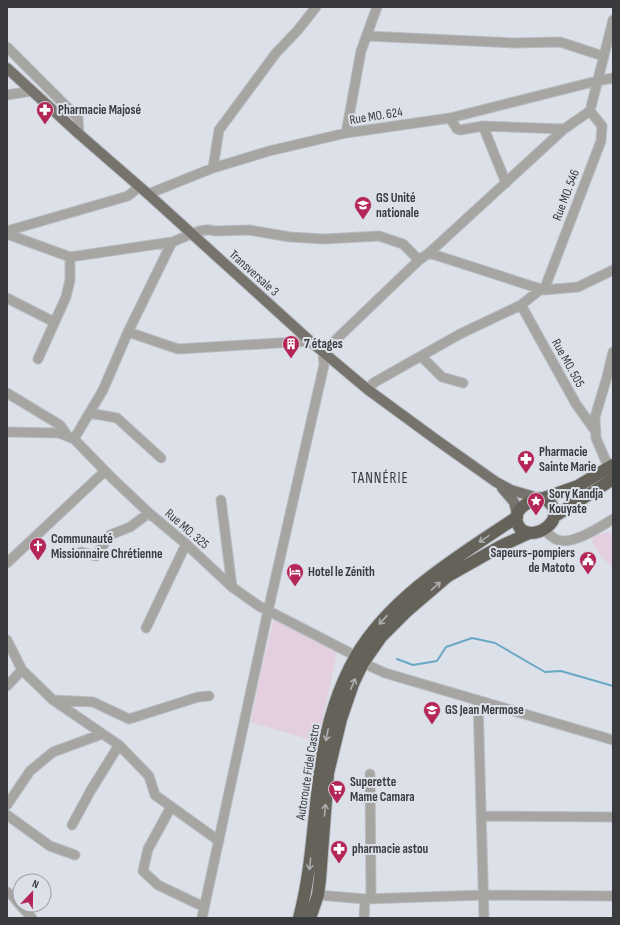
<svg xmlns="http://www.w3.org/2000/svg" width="620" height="925" font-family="'Sofia Sans Condensed',sans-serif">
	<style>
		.commercial { fill: #e3cfdf }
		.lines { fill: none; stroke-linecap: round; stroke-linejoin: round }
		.stream { stroke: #69a8c5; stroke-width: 2 }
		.minor-casing { stroke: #b8bcc3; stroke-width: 11 }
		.major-casing { stroke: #b8bcc3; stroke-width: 12 }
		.highway-casing { stroke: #b8bcc3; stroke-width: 14 }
		.minor { stroke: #a6a5a1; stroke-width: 9 }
		.major { stroke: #76736d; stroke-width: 10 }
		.highway { stroke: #65625a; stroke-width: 12 }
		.oneway { stroke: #acaeb0 }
		.labels { text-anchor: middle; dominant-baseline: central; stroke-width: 4; stroke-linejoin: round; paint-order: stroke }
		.poi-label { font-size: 13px; font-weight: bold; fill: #3a3b3e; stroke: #dce0e9; text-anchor: start }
		.street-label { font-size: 13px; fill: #3a3b3e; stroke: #dce0e9 }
		.quarter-label { font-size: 15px; letter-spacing: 1px; fill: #3a3b3e; stroke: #dce0e9 }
	</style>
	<rect width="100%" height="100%" fill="#dce0e9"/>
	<!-- commercial -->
	<path class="commercial" d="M609,531L611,533L613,532V568L601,556L592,542L593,537Z
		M274,619L337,652L318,742L251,722L261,671Z"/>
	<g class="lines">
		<!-- stream -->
		<path class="stream" d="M397,659L413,665L437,661L446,647L472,638L495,643L545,672L561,671L613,686"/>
		<defs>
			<path id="minor" d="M367,36L513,43L560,42L603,56
				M7,47L78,118L79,134
				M7,95L32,91
				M450,118L457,129L460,130L483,126L564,129
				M483,126L506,183
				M346,133L361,51L377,7
				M213,168L219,130L276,53L298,30L316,7
				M148,194L213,168L269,151L346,133L450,118L597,81L613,78
				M7,231L128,196L139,187
				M7,234L70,257L172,242C184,238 203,226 214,231L249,230L290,237L324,239L379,236L403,244L419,260
				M429,253L544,290L578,287L613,270
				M544,290L601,141L602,126L590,111
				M7,298L54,322
				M521,305L576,404L596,432
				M128,332L178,349L310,341
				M421,356L442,377L463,383
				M38,359L66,297L70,280V257
				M367,389L375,382L460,334L521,305L541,289
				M7,393L60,425L67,435
				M90,413L117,418L161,458
				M7,432L59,433L74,439L113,479L149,513L186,544L232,587L259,606L356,656
				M74,439L103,390L128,332L172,242
				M611,473L596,438L595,417L607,377L613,352
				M221,500L232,587
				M543,529C548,533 552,538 558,540C573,545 600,527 613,519
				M81,552L96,556L110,535L130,527L149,513
				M7,563L105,471
				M146,628L186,544
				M7,640L22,670L53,700L119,745L149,776L155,795L219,841
				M363,663L385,673L613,740
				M7,686L22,670
				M53,700L93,702L129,719L198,697L209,696
				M478,700L484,918
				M370,774L371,898
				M7,805L30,771L53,752L102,734
				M171,807L148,849L143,871L158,885L204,907
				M7,815L50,846L75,855
				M482,816L613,817
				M72,825L91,790L119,745
				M7,892L12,895L20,905
				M318,895L365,899L484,895L613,896
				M20,905L32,918
				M202,918L268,611L324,365L323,352L419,260L429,253L564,129L590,111L613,20
				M364,918L365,899"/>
			<path id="major" d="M7,68L79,134L148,194L310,341L367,389L438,441L496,482L511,490L538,498
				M502,488L514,502L517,514"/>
			<path id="highway" d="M544,498C575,518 529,547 518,525C510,510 532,498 544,498L578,486L613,465
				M555,516L613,479
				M299,918C312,870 313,820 320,771C325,732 336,691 356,656C391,596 460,555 517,517
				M310,918L318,895L320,879L328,773L341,719L353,684L363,663L381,637L406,612L448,576L501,546L529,533"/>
		</defs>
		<!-- minor casing -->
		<use href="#minor" class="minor-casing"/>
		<!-- major casing -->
		<use href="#major" class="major-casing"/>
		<!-- highway casing -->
		<use href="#highway" class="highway-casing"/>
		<!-- minor -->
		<use href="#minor" class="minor"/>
		<!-- major -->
		<use href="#major" class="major"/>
		<!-- highway -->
		<use href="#highway" class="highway"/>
	</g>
	<!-- one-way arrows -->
	<defs><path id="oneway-shaft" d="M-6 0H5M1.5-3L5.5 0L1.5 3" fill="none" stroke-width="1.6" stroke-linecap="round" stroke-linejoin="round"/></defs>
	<g class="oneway">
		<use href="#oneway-shaft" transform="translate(484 539) rotate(146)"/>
		<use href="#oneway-shaft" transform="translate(436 586) rotate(-41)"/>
		<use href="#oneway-shaft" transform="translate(383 620) rotate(133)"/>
		<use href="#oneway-shaft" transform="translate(353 684) rotate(-67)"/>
		<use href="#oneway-shaft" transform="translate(327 735) rotate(101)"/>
		<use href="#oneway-shaft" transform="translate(325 810) rotate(-85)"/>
		<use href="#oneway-shaft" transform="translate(310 864) rotate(96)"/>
	</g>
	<!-- icons -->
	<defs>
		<symbol id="pharmacy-pin" viewBox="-11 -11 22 30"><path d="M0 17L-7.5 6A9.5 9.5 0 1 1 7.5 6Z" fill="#b52658" stroke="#dce0e9"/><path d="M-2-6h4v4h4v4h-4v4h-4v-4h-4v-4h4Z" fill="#fff"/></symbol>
		<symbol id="school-pin" viewBox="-11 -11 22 30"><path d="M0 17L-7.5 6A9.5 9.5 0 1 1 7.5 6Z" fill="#b52658" stroke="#dce0e9"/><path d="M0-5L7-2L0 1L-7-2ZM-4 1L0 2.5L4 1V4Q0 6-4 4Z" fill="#fff"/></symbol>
		<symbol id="building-pin" viewBox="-11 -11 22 30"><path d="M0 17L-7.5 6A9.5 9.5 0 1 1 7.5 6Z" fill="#b52658" stroke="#dce0e9"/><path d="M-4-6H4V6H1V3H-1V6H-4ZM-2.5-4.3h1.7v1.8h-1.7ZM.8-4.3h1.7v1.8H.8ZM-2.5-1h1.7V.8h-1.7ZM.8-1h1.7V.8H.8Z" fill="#fff"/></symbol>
		<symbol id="sight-pin" viewBox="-11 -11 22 30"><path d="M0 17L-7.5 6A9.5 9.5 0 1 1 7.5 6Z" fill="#b52658" stroke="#dce0e9"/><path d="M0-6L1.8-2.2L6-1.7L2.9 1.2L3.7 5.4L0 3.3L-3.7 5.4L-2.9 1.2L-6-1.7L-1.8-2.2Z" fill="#fff"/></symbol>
		<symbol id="church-pin" viewBox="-11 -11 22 30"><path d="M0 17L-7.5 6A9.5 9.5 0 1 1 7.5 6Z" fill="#b52658" stroke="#dce0e9"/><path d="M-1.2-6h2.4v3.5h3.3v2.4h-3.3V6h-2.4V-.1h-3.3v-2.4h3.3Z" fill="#fff"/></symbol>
		<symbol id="civic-pin" viewBox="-11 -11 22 30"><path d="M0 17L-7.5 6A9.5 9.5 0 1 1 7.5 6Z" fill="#b52658" stroke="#dce0e9"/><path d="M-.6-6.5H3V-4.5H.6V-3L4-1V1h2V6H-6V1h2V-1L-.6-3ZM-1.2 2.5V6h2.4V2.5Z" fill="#fff"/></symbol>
		<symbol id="hotel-pin" viewBox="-11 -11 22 30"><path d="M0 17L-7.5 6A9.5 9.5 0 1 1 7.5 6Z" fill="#b52658" stroke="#dce0e9"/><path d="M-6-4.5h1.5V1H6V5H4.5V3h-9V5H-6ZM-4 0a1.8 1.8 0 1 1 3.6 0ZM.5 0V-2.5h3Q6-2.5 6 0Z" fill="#fff"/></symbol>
		<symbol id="supermarket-pin" viewBox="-11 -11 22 30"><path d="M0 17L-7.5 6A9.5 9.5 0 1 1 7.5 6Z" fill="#b52658" stroke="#dce0e9"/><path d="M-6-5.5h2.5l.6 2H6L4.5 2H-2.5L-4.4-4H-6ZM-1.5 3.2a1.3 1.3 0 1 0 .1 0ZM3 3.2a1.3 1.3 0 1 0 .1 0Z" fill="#fff"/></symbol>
	</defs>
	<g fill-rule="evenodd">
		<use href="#pharmacy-pin" x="35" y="100" width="20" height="27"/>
		<use href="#school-pin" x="353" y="195" width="20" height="27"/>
		<use href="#building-pin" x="281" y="334" width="20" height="27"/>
		<use href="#pharmacy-pin" x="516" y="449" width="20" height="27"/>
		<use href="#sight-pin" x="526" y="491" width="20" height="27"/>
		<use href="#church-pin" x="28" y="536" width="20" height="27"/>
		<use href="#civic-pin" x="578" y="550" width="20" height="27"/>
		<use href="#hotel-pin" x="285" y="562" width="20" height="27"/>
		<use href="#school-pin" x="422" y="700" width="20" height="27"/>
		<use href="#supermarket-pin" x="327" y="779" width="20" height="27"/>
		<use href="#pharmacy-pin" x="329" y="839" width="20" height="27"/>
	</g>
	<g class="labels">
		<!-- poi labels -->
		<g class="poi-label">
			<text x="58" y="110">Pharmacie Majosé</text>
			<text x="376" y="198">GS Unité<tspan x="376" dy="15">nationale</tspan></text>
			<text x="304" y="344">7 étages</text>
			<text x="539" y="452">Pharmacie<tspan x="539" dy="15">Sainte Marie</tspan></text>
			<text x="549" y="494">Sory Kandja<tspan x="549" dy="15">Kouyate</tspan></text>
			<text x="51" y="539">Communauté<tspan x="51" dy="15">Missionnaire Chrétienne</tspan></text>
			<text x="575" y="553" text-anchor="end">Sapeurs-pompiers<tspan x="575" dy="15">de Matoto</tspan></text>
			<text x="308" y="572">Hotel le Zénith</text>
			<text x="445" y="710">GS Jean Mermose</text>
			<text x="350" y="782">Superette<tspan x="350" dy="15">Mame Camara</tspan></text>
			<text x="352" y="849">pharmacie astou</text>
		</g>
		<!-- street labels -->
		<g class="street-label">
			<text transform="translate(376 116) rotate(-9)">Rue MO. 624</text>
			<text transform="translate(566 195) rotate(-69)">Rue MO. 546</text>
			<text transform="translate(254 273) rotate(42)">Transversale 3</text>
			<text transform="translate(568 363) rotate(61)">Rue MO. 505</text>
			<text transform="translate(187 529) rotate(41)">Rue MO. 325</text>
			<text transform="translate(308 772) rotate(-81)">Autoroute Fidel Castro</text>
		</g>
		<!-- quarter labels -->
		<g class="quarter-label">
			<text x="380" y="478">TANNÉRIE</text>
		</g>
	</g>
	<!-- border -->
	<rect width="620" height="925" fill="none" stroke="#3a3b3e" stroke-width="16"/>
	<!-- north arrow -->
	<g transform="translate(32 893) rotate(22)"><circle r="19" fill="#dce0e9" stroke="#9b9ea5"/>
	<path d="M0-3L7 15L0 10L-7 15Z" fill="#b52658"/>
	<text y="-6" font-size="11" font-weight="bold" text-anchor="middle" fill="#3a3b3e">N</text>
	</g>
</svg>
